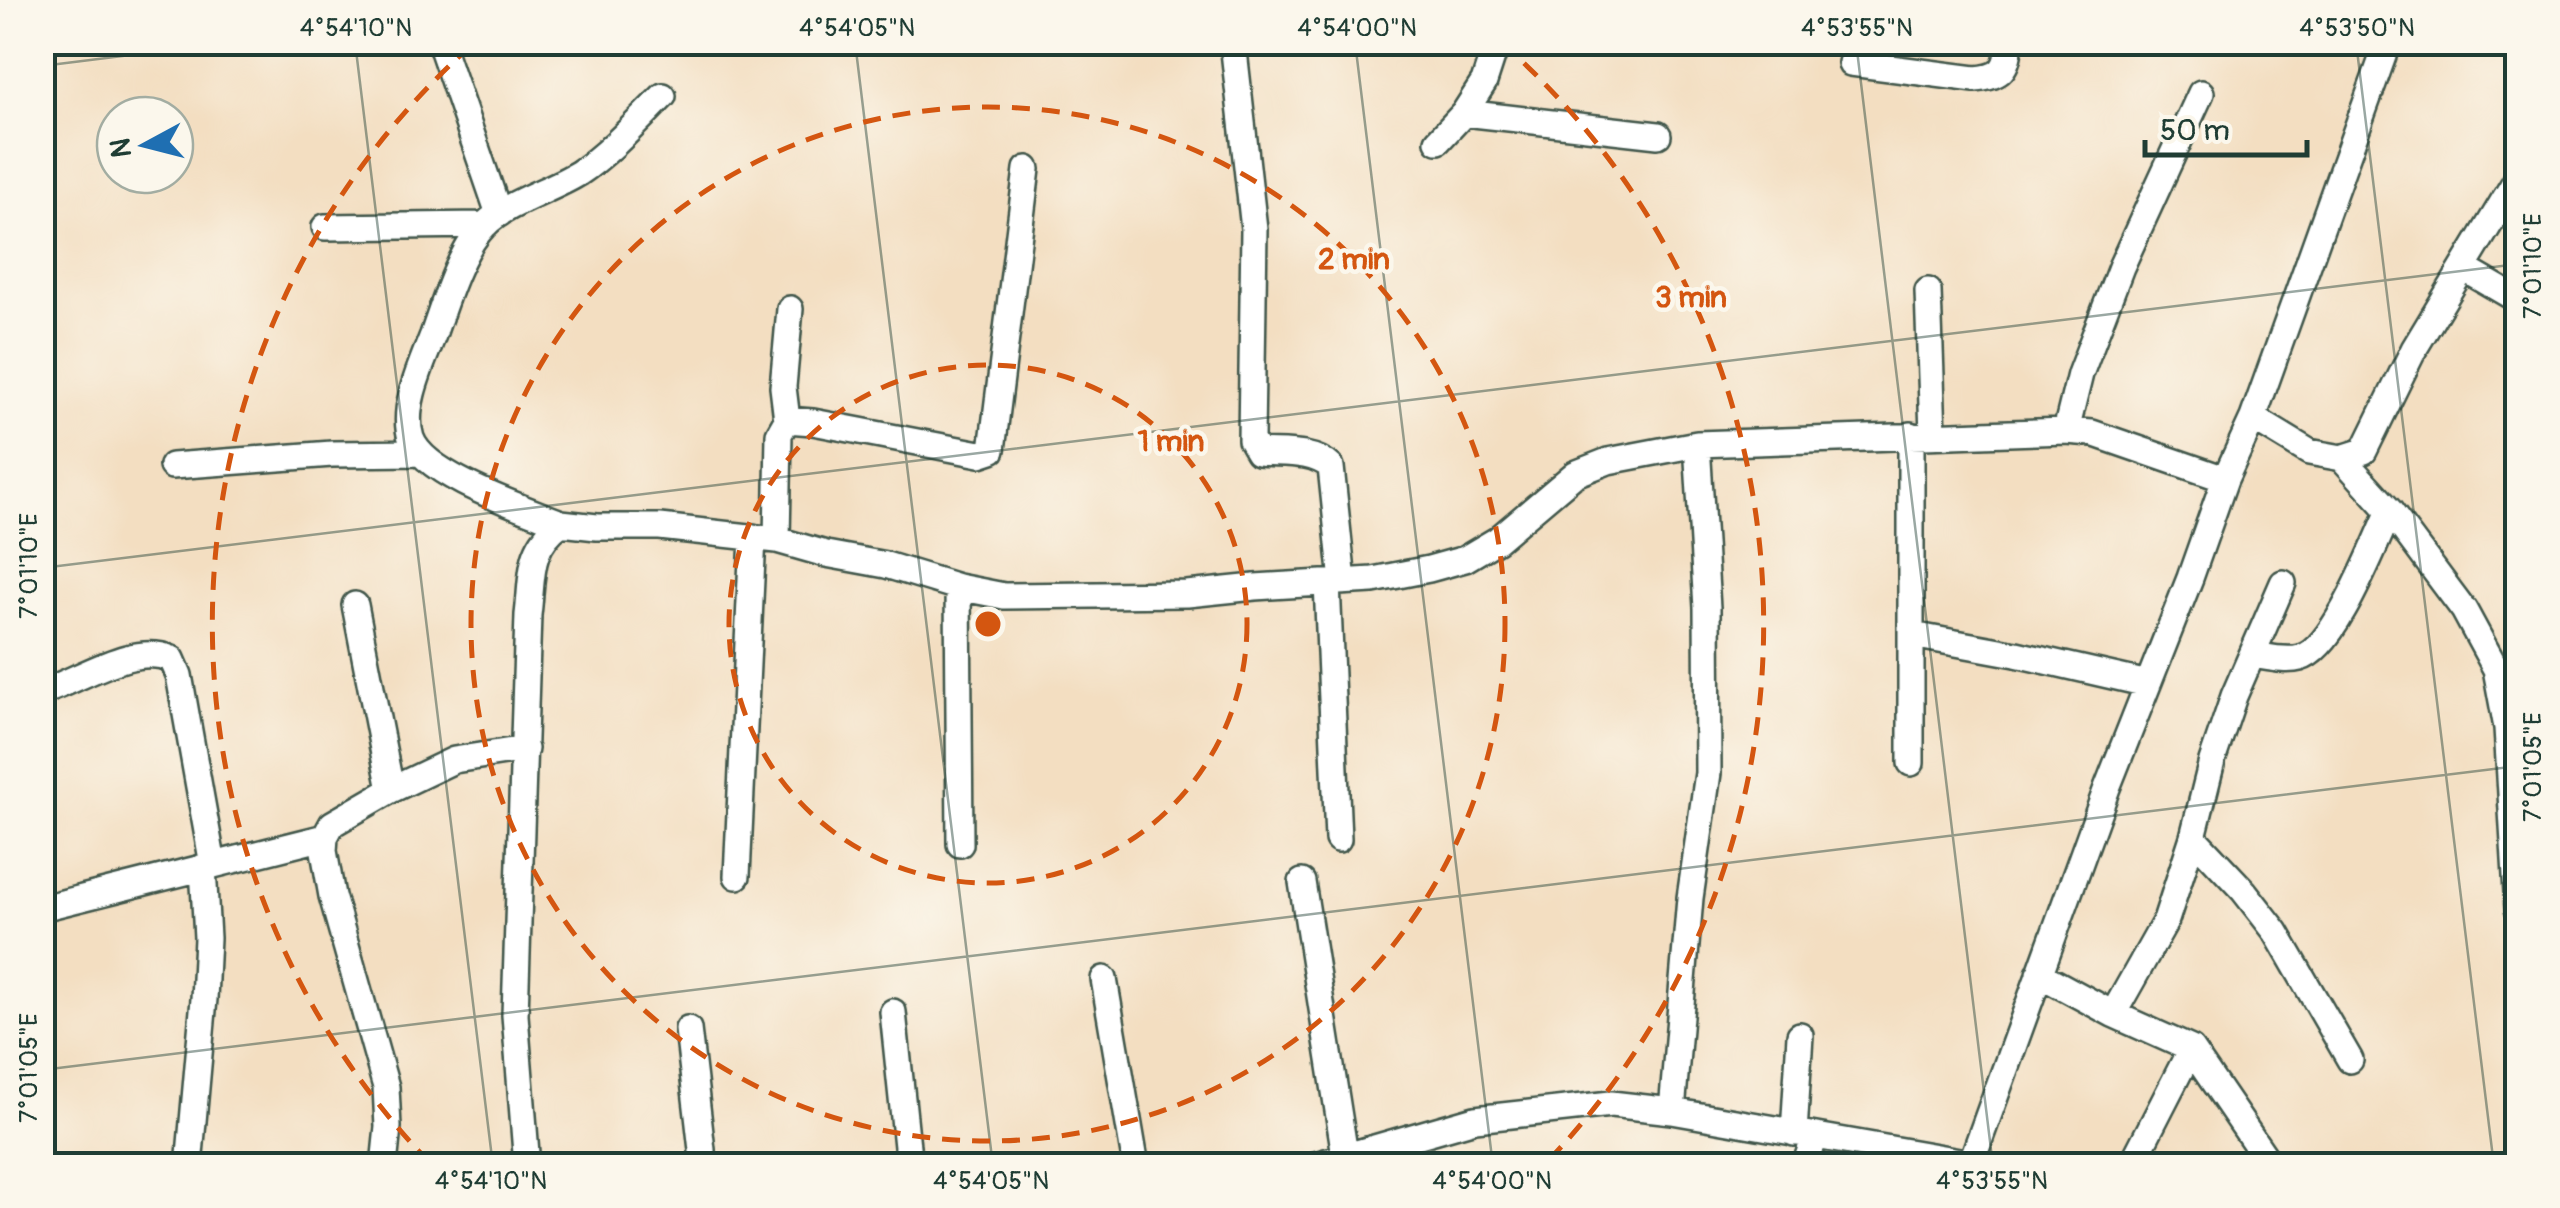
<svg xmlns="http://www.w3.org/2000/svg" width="2560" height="1208" font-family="Pangolin,sans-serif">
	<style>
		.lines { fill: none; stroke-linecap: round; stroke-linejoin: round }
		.minor-casing { stroke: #3f5549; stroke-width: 30 }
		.minor { stroke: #fff; stroke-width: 25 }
		.ticks { fill: none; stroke: #1f3d34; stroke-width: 2.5; stroke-opacity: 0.45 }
		.ring { fill: none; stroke: #d45610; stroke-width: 5; stroke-dasharray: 18 12 }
		.centre { fill: #d45610; stroke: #fbf7ec; stroke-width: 5 }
		.ring-label { font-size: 30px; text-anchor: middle; font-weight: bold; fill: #d45610; stroke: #fbf7ec; stroke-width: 9; stroke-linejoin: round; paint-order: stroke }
		.neatline { fill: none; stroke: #1f3d34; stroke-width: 4 }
		.ticks-label { font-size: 25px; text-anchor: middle; fill: #1f3d34 }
	</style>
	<rect width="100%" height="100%" fill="#fbf7ec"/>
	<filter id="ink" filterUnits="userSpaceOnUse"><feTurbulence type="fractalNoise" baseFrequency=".01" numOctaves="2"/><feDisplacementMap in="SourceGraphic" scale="20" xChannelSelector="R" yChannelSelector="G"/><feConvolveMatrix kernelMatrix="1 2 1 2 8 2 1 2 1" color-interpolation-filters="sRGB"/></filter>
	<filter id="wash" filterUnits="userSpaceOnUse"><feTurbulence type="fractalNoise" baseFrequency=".0048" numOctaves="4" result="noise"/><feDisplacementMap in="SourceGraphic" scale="40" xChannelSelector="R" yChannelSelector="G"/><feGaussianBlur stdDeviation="2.25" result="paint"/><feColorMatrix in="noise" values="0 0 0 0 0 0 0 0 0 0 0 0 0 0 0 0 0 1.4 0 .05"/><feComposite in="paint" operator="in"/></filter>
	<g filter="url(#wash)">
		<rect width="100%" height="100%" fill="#f3dec1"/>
	</g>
	<g filter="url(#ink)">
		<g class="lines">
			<defs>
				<path id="minor" d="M440,42L499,214
					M1233,42L1254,229L1251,440L1258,452C1282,454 1313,450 1331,467L1343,582
					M1851,63L1975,79C2002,77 2007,69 2010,42
					M1464,113L1658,135
					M1438,141L1464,113L1484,82L1497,42
					M325,227L485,225
					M2463,268L2518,300
					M1928,291L1933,434
					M2253,418L2309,452L2342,458L2364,451L2414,349L2518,177
					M787,420L783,387L790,309
					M2066,431L2080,374L2121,267L2201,93
					M1911,435V763
					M2342,458L2390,511L2464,610L2496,669L2507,728L2518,909
					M172,466L332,454L419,453
					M561,523C524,508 424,476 411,438C401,407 422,364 433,335C445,301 460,250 485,225C506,203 552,190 579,173C610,152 637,122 663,96
					M777,540L779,434L787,420L813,422L980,454L992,450L1027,169
					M1327,583L1338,839
					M958,587L960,844
					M355,605L391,790
					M1912,635L2016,654L2148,684
					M2252,655C2267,657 2286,662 2300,658C2335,649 2374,545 2390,511
					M42,692C81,680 132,642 172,659L179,675L213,865
					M2193,837L2244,891L2276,932L2350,1060
					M737,876L753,537
					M1302,882L1345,1155
					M42,908L325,837
					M2039,974L2113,1014L2191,1049L2271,1166
					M1104,979L1136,1166
					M893,1012L909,1166
					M2113,1014L2166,920L2193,837L2212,761L2234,696L2283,583
					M688,1029L702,1150V1166
					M1672,1111L1690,898L1708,773L1707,608L1697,444
					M1794,1133L1800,1035
					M189,1166L204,999L207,938L203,867
					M384,1166L388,1127L386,1087L332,896L324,851L325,837L332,824L391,790L454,760L525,749
					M527,1166L515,1015L528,615C533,576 527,548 561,523L597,527H660L777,540L826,554L886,565L958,587L1004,596L1187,594L1255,587L1373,580L1429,569L1465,559L1497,540L1575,474L1608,461L1697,444L2066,431L2092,433L2225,479
					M1312,1166L1475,1119L1611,1104L1672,1111L1971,1163
					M1805,1166L1815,1136
					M1970,1166L2107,788L2190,578L2225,479L2253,418L2388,42
					M2131,1166L2191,1049"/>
			</defs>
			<!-- minor casing -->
			<use href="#minor" class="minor-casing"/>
			<!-- minor -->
			<use href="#minor" class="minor"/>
		</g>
	</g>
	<!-- ticks -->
	<path class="ticks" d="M355,42L493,1166M855,42L993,1166M1355,42L1493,1166M1856,42L1993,1166M2356,42L2494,1166M42,66L235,42M42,568L2518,264M42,1070L2518,766"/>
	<!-- distance rings -->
	<g class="ring">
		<circle cx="988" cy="624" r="259"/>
		<circle cx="988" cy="624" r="517"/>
		<path d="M430 1163A776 776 0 0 1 474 43M1502 43A776 776 0 0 1 1546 1163"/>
	</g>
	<circle cx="988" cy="624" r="15" class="centre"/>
	<g class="ring-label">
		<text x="1354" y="269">2 min</text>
		<text x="1691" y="307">3 min</text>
		<text x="1171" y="451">1 min</text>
	</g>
	<!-- margin -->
	<rect width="2560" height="1208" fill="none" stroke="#fbf7ec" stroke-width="110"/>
	<!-- north arrow -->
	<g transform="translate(145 145) rotate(263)"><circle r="48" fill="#fbf7ec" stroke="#a3ada2" stroke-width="2.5"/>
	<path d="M0-8L18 38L0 25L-18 38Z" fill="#1f6fb2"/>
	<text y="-15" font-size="28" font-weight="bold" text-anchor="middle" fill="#1f3d34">N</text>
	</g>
	<!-- scale -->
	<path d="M2145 140v15h162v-15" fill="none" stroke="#1f3d34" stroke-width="5"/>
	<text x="2160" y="140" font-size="30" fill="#1f3d34" stroke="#fbf7ec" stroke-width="8" paint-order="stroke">50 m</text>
	<rect x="55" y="55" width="2450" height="1098" class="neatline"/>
	<g class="ticks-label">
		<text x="356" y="36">4°54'10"N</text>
		<text x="857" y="36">4°54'05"N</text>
		<text x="1357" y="36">4°54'00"N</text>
		<text x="1857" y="36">4°53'55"N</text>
		<text x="2357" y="36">4°53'50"N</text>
		<text transform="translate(2532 266) rotate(-90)" y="9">7°01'10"E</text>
		<text transform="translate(28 566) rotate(-90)" y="9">7°01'10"E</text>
		<text transform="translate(2532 767) rotate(-90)" y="9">7°01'05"E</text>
		<text transform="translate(28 1068) rotate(-90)" y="9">7°01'05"E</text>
		<text x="491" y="1189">4°54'10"N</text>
		<text x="991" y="1189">4°54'05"N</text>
		<text x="1492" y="1189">4°54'00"N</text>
		<text x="1992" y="1189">4°53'55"N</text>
	</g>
</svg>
